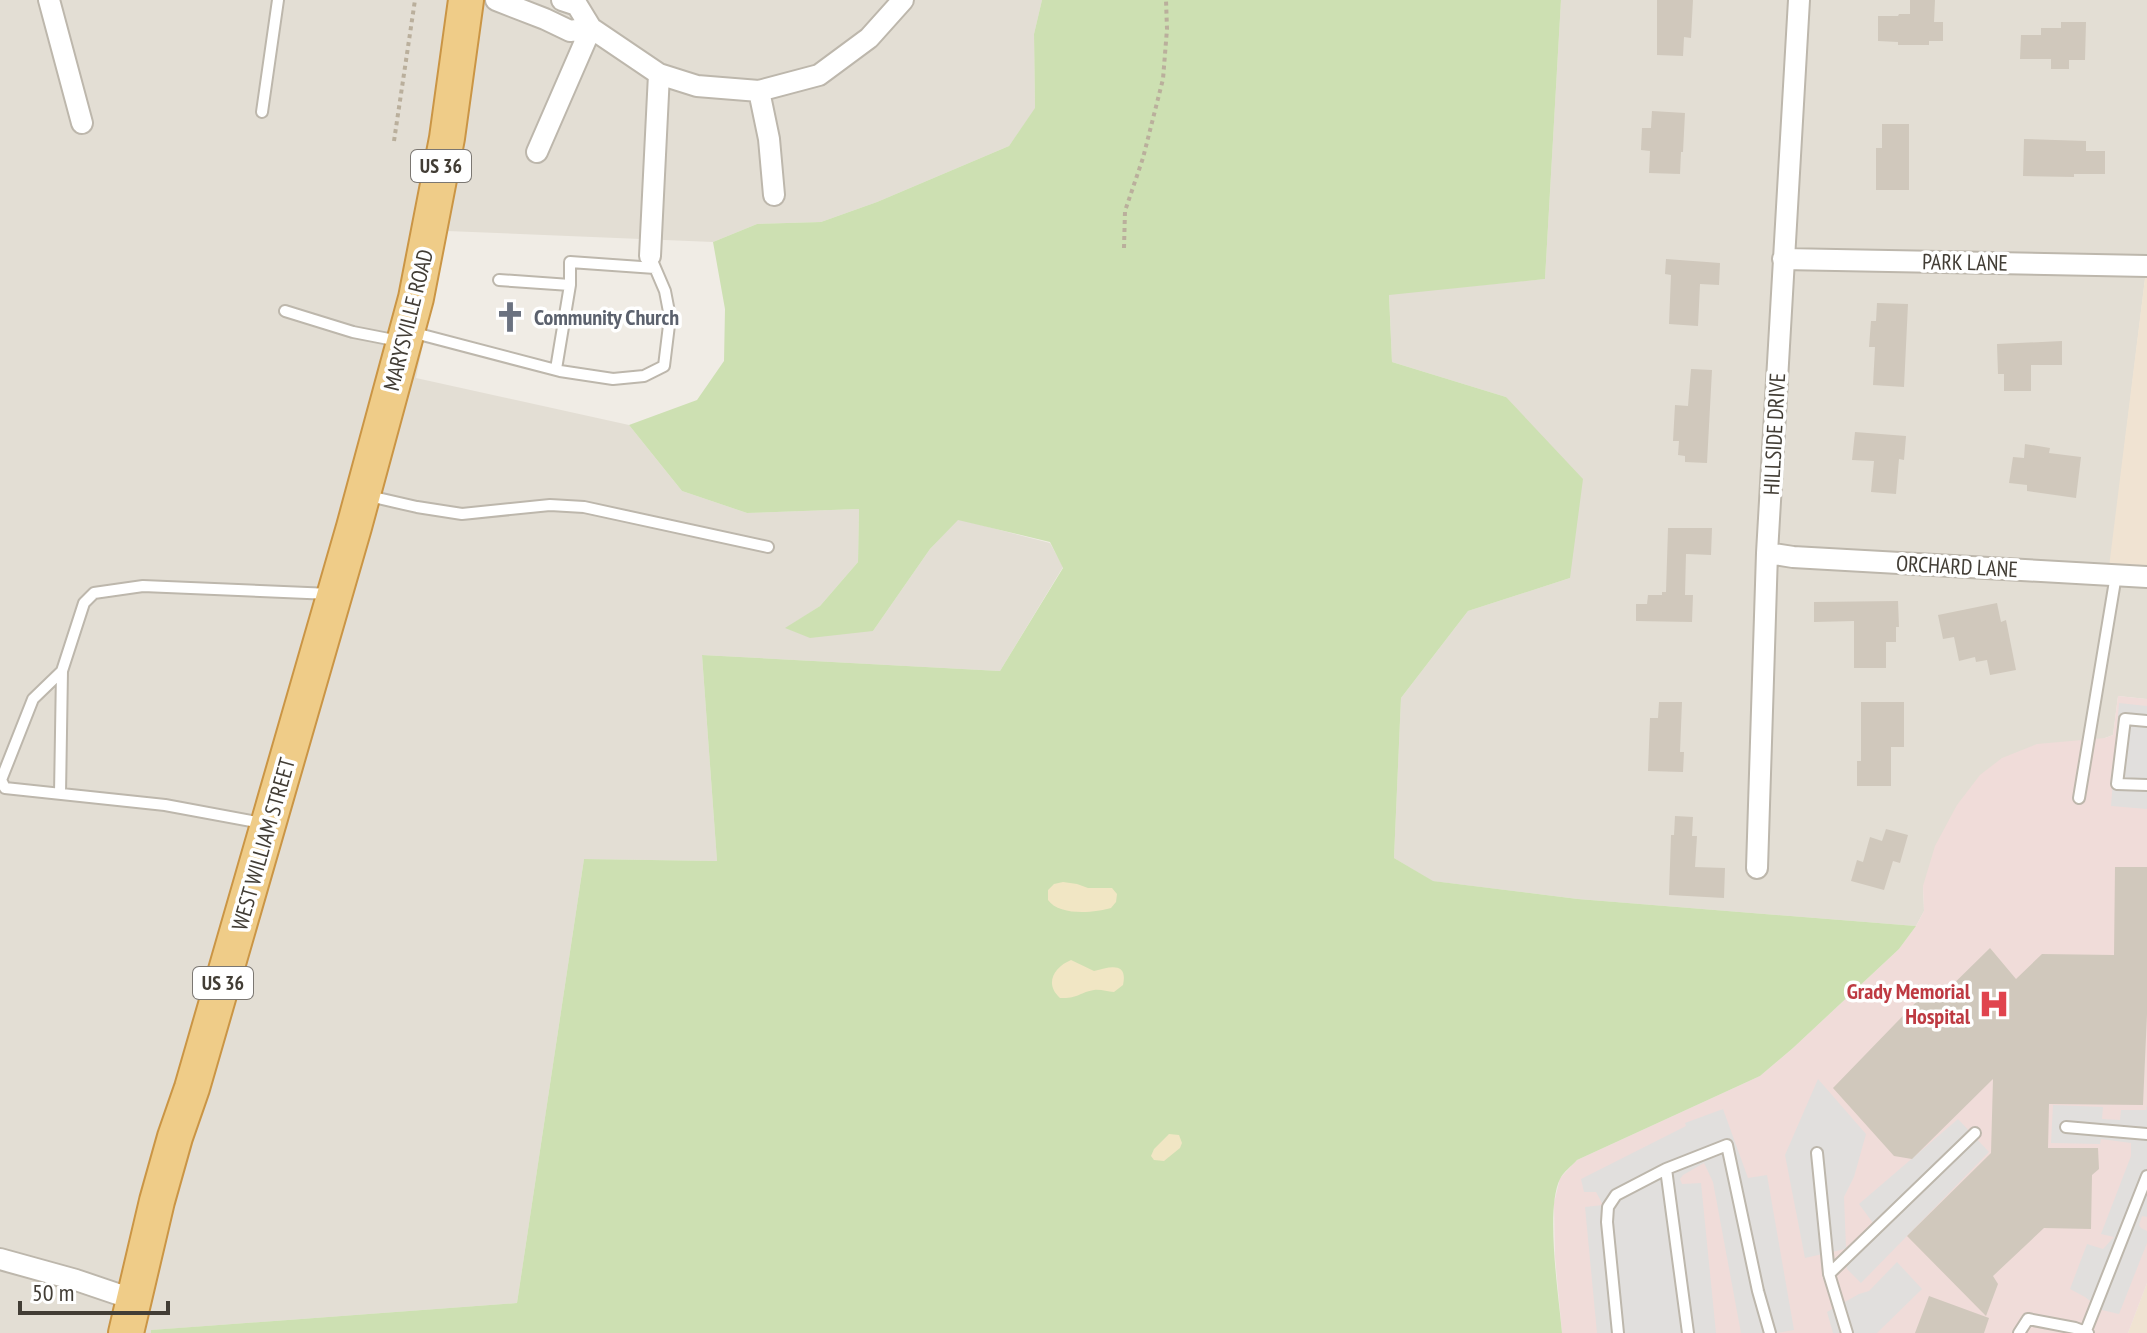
<svg xmlns="http://www.w3.org/2000/svg" width="2147" height="1333" font-family="'PT Sans Narrow',sans-serif">
	<style>
		.residential { fill: #e3ded4 }
		.commercial { fill: #f0e3d2 }
		.medical { fill: #f0dcd9 }
		.green { fill: #cde0b2 }
		.sand { fill: #f1e6c4 }
		.parking { fill: #e1dfdd }
		.building { fill: #d0c8bc }
		.lines { fill: none; stroke-linecap: round; stroke-linejoin: round }
		.service-casing { stroke: #bdb7ac; stroke-width: 14 }
		.minor-casing { stroke: #bdb7ac; stroke-width: 24 }
		.trunk-casing { stroke: #ca9545; stroke-width: 38 }
		.path { stroke: #baaf9c; stroke-width: 4; stroke-dasharray: 4 4; stroke-linecap: butt }
		.service { stroke: #fff; stroke-width: 10 }
		.minor { stroke: #fff; stroke-width: 20 }
		.trunk { stroke: #efcc88; stroke-width: 34 }
		.labels { text-anchor: middle; dominant-baseline: central; stroke-width: 7; stroke-linejoin: round; paint-order: stroke }
		.shield { fill: #fff; stroke: #7b7772; stroke-width: 2 }
		.shield-label { font-size: 20px; font-weight: bold; fill: #423d35 }
		.street-label { font-size: 22px; fill: #423d35; stroke: #fff }
		.worship-label { font-size: 22px; font-weight: bold; fill: #5b616d; stroke: #fff; text-anchor: start }
		.health-label { font-size: 22px; font-weight: bold; fill: #be3a42; stroke: #fff; text-anchor: end }
	</style>
	<rect width="100%" height="100%" fill="#f0ece5"/>
	<!-- residential -->
	<path class="residential" d="M0,0H1042L1034,34L1035,109L1009,146L877,202L821,222L757,224L713,242L447,231L416,378L629,425L682,491L747,513L859,509L858,562L820,606L786,628L873,631L930,549L958,519L1050,543L1063,567L1000,671L702,655L717,861L584,859L517,1303L152,1330L151,1333H0Z
		M1561,0H2147V278L2145,279L2108,582L2147,586V699L2118,696L2113,735L2105,738L1923,886L1924,911L1916,926L1578,899L1432,881L1394,858L1401,698L1468,611L1570,578L1506,397L1392,362L1389,294L1545,279Z"/>
	<!-- commercial -->
	<path class="commercial" d="M2145,278H2147V586L2107,583Z
		M2147,1283V1333H2128Z"/>
	<!-- medical -->
	<path class="medical" d="M2118,696L2147,699V1283L2128,1333H1562L1555,1257L1554,1203L1560,1178L1577,1160L1760,1076L1793,1048L1899,949L1916,926L1924,911L1923,886L1935,846L1957,805L1980,775L2002,758L2037,744L2105,738L2113,735Z"/>
	<!-- green -->
	<path class="green" d="M1042,0H1561L1545,279L1389,295L1392,362L1506,397L1583,479L1570,578L1468,611L1401,698L1394,858L1433,881L1578,899L1916,926L1899,949L1793,1048L1760,1076L1577,1160C1572,1166 1563,1172 1560,1179C1545,1209 1559,1297 1562,1333H151V1330L517,1303L584,859L717,861L702,655L1000,671L1063,568L1050,542L958,520L930,549L873,631L810,638L785,628L820,606L858,562L859,509L747,513L682,491L629,425L697,400L724,361L725,309L713,242L757,224L821,222L877,202L1009,146L1035,108L1034,34Z"/>
	<!-- sand -->
	<path class="sand" d="M1063,882L1077,884L1088,888H1112L1117,894L1116,902L1111,908C1094,913 1059,916 1048,900V890L1054,884Z
		M1071,960L1094,971C1111,966 1128,962 1123,985L1114,992C1107,992 1101,989 1094,990C1080,992 1078,999 1060,998C1044,984 1054,967 1071,960Z
		M1169,1134L1179,1135L1182,1143L1180,1148L1164,1161L1154,1160L1151,1156L1154,1149Z"/>
	<!-- parking -->
	<path class="parking" d="M2119,703L2147,706V809L2111,806Z
		M1818,1079L1866,1134L1854,1177L1844,1197L1846,1248L1873,1223L1859,1204L1958,1119L1989,1152L1861,1283L1847,1269L1845,1249L1805,1258L1785,1155Z
		M2053,1105L2103,1107L2102,1119L2120,1120L2121,1110H2146L2147,1105V1217L2142,1216L2139,1225L2141,1228L2147,1231V1243L2119,1314L2102,1310L2085,1297L2070,1289L2087,1244L2103,1249L2114,1237L2101,1234L2131,1156V1143L2101,1139L2100,1144L2051,1143Z
		M1723,1109L1748,1178L1767,1175L1794,1330L1777,1333H1741L1713,1182L1704,1163L1683,1175L1680,1179L1682,1184L1701,1183L1716,1333H1597L1585,1207L1603,1205L1596,1192H1584L1581,1179L1686,1126L1685,1123Z
		M1897,1262L1922,1289L1877,1333H1833L1827,1312L1859,1294L1869,1291Z"/>
	<!-- building -->
	<path class="building" d="M1657,0H1693L1691,38L1684,37L1683,56L1657,55Z
		M1910,0H1935L1934,22H1943V41H1929V45H1898V42L1878,41V16H1898L1899,14H1910Z
		M2061,22H2086L2085,60H2069V69H2051V59H2020L2021,35H2041V28H2061Z
		M1652,111L1685,113L1683,152H1681L1680,174L1649,173L1650,151L1641,150L1642,128H1651Z
		M1882,124H1909V190H1876V148H1882Z
		M2024,139L2086,141V151H2105V174H2074V177L2023,176Z
		M1666,259L1720,263L1719,285L1700,284L1698,326L1669,324L1671,275L1665,274Z
		M1877,303L1908,304L1904,387L1873,385L1875,347H1869L1871,321H1876Z
		M2062,341V365H2031V391H2004V374H1998L1997,344Z
		M1691,369L1712,370L1707,463L1685,462V456L1678,455L1679,441H1673L1675,405L1688,406Z
		M1855,432L1906,436L1904,460L1899,459L1896,494L1871,492L1874,461L1852,460Z
		M2025,444L2050,448L2049,453L2081,457L2076,498L2027,491V485L2009,483L2013,457L2024,458Z
		M1668,528H1712L1711,555L1686,554L1685,595H1693L1692,622L1636,621V604H1647L1648,595H1662V592H1666Z
		M1898,601L1899,627H1896V642H1886V668H1854V621L1814,622V602Z
		M1997,603L2001,622L2006,620L2016,670L1990,675L1987,660L1976,662L1975,657L1959,661L1954,637L1943,639L1938,615Z
		M1659,702H1682L1680,752H1684L1683,772L1648,771L1650,718H1658Z
		M1861,702H1904V747H1891V786H1857V761H1861Z
		M1675,816L1693,817L1692,836H1697L1695,867L1725,868L1724,898L1669,895L1671,835H1674Z
		M1886,829L1908,835L1900,863L1893,861L1884,890L1851,881L1857,860L1863,862L1870,837L1882,841Z
		M2115,867H2147V1014L2143,1105L2049,1104L2048,1148H2098L2099,1169L2092,1175L2091,1229L2044,1228L1993,1276L1998,1284L1986,1316L1907,1236L1991,1153L1993,1079L1912,1159L1894,1156L1833,1088L1925,993L1934,1003L1990,948L2016,979L2042,954L2114,955Z
		M1929,1296L1989,1318L1984,1333H1915Z"/>
	<g class="lines">
		<defs>
			<path id="service" d="M262,112L278,0
				M499,280L570,285V262L655,268
				M285,311L353,332L399,341
				M411,332L560,371L613,379L644,376L664,366L670,317L665,291L650,256
				M556,369L570,285
				M369,496L417,507L462,514L550,505L584,507L768,547
				M2147,721L2125,719L2117,784L2147,785
				M60,794L62,671
				M2079,798L2116,575
				M262,823L165,805L5,788L1,780L33,699L62,671L84,603L94,593L143,586L331,594
				M2066,1127L2147,1134
				M1817,1153L1829,1274L1847,1333
				M1829,1274L1975,1133
				M1618,1333L1607,1222L1608,1207L1616,1195L1666,1169
				M1688,1333L1666,1169L1727,1145L1758,1291L1770,1333
				M2019,1333L2028,1319L2075,1328L2088,1333
				M2085,1333L2147,1176"/>
			<path id="minor" d="M49,0L82,123
				M496,0L545,19L570,31L591,28
				M562,0L577,5L591,28L659,74L697,86L759,91L819,75L869,38L903,0
				M759,91L769,139L774,195
				M537,152L591,28
				M650,256L659,74
				M1783,259L2147,266
				M1767,553L1793,557L2147,577
				M1757,868L1767,553L1799,0
				M0,1259L76,1280L135,1300"/>
			<path id="trunk" d="M126,1333L157,1201L175,1137L192,1088L354,527L416,298L447,138L466,0"/>
		</defs>
		<!-- service casing -->
		<use href="#service" class="service-casing"/>
		<!-- minor casing -->
		<use href="#minor" class="minor-casing"/>
		<!-- trunk casing -->
		<use href="#trunk" class="trunk-casing"/>
		<!-- path -->
		<path class="path" d="M394,141L415,0
			M1124,248L1125,211L1143,158L1163,79L1167,29L1166,0"/>
		<!-- service -->
		<use href="#service" class="service"/>
		<!-- minor -->
		<use href="#minor" class="minor"/>
		<!-- trunk -->
		<use href="#trunk" class="trunk"/>
	</g>
	<!-- icons -->
	<defs>
		<symbol id="church-bare" viewBox="-9 -9 18 18"><path d="M-1.2-6h2.4v3.5h3.3v2.4h-3.3V6h-2.4V-.1h-3.3v-2.4h3.3Z" fill="#6b7280" stroke="#fff" stroke-width="2.5" paint-order="stroke"/></symbol>
		<symbol id="hospital-bare" viewBox="-9 -9 18 18"><path d="M-5-5h3v3.5h4V-5h3V5h-3V1.5h-4V5h-3Z" fill="#e0444e" stroke="#fff" stroke-width="2.5" paint-order="stroke"/></symbol>
	</defs>
	<g fill-rule="evenodd">
		<use href="#church-bare" x="488" y="295" width="44" height="44"/>
		<use href="#hospital-bare" x="1972" y="982" width="44" height="44"/>
	</g>
	<g class="labels">
		<!-- shield labels -->
		<g class="shield">
			<rect x="411" y="150" width="60" height="32" rx="6"/>
			<rect x="193" y="967" width="60" height="32" rx="6"/>
		</g>
		<g class="shield-label">
			<text x="441" y="166">US 36</text>
			<text x="223" y="983">US 36</text>
		</g>
		<!-- street labels -->
		<g class="street-label">
			<text transform="translate(1965 262) rotate(1)">PARK LANE</text>
			<text transform="translate(408 320) rotate(-76)">MARYSVILLE ROAD</text>
			<text transform="translate(1774 434) rotate(-87)">HILLSIDE DRIVE</text>
			<text transform="translate(1957 566) rotate(3)">ORCHARD LANE</text>
			<text transform="translate(263 844) rotate(-74)">WEST WILLIAM STREET</text>
		</g>
		<!-- worship labels -->
		<g class="worship-label">
			<text x="534" y="317">Community Church</text>
		</g>
		<!-- health labels -->
		<g class="health-label">
			<text x="1970" y="991">Grady Memorial<tspan x="1970" dy="25">Hospital</tspan></text>
		</g>
	</g>
	<!-- scale -->
	<path d="M20 1301v12h148v-12" fill="none" stroke="#423d35" stroke-width="4"/>
	<text x="32" y="1301" font-size="24" fill="#423d35" stroke="#ffffff" stroke-width="6" paint-order="stroke">50 m</text>
</svg>
